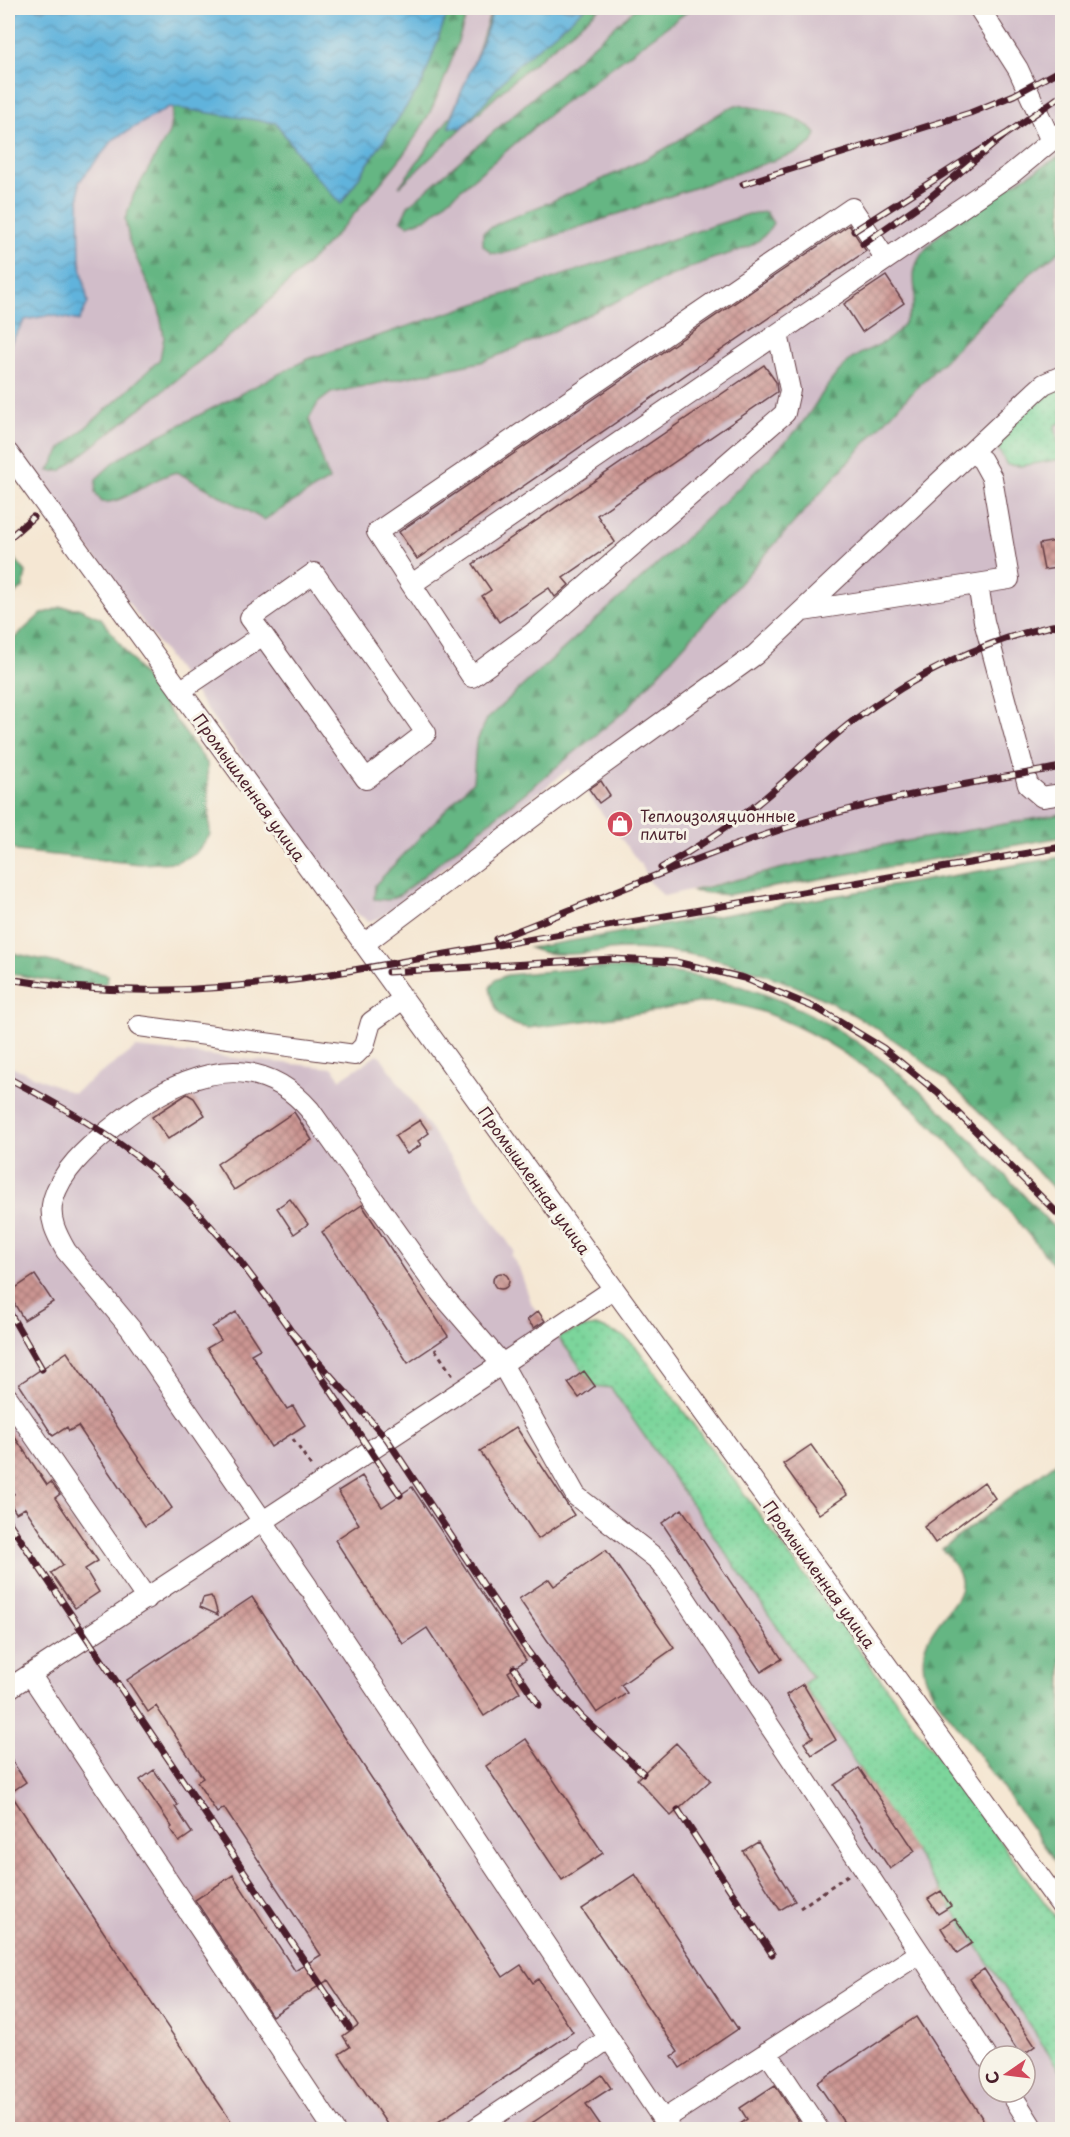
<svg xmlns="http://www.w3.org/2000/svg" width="1070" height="2137" font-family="'Playpen Sans',sans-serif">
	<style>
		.industrial { fill: #d1bdc9; fill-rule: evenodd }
		.grass { fill: url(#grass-dots); stroke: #637a63; stroke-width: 1.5 }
		.forest { fill: url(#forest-firs); stroke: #586a57; stroke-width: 1.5 }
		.water { fill: url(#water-waves); stroke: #566984; stroke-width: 1.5 }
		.building { fill: url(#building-cross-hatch) }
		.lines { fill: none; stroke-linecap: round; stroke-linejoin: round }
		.minor-casing { stroke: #643d44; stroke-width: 22 }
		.path { stroke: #643d44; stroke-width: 3; stroke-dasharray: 4.5 4.5; stroke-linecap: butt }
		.minor { stroke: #fff; stroke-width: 20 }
		.rail-casing { stroke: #4a1f2b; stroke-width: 7 }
		.rail { stroke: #f7f3e8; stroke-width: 4.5; stroke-dasharray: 14; stroke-linecap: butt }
		.labels { text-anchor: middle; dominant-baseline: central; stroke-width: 6; stroke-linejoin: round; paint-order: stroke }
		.street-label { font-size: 16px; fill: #4a1f2b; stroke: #f7f3e8 }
		.poi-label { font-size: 16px; fill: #4a1f2b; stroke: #f7f3e8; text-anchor: start }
	</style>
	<defs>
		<pattern id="grass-dots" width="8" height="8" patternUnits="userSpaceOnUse" patternTransform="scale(1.5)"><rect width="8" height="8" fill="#7cd59b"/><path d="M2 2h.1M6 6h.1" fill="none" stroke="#6db686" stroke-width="1.8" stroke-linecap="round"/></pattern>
		<pattern id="forest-firs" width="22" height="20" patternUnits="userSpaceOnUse" patternTransform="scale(1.5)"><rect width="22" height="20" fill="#65b683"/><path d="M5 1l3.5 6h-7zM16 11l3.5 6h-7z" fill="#55936b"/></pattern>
		<pattern id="water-waves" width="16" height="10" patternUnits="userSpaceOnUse" patternTransform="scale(1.5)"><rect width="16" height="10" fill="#61b3dc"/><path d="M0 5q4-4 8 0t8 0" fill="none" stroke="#5291b3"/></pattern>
		<pattern id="building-cross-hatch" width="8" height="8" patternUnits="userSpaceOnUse" patternTransform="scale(1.5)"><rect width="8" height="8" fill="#cc9693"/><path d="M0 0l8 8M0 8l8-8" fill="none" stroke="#a87a78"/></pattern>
	</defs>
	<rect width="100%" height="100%" fill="#f7f3e8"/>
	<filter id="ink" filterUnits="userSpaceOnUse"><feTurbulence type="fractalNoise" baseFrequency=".0167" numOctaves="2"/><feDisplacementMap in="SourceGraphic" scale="12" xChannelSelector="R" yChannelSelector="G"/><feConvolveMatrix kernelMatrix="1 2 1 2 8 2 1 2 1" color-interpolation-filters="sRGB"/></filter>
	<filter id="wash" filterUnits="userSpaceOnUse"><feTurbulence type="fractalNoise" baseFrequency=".008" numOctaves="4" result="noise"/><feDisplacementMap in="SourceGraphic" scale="24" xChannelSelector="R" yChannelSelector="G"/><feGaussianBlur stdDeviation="1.35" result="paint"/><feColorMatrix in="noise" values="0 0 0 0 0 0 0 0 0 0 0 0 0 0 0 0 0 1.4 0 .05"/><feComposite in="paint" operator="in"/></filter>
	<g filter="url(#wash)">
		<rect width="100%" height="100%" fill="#f5e7d3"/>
		<!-- industrial -->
		<path class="industrial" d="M8,8H1062V814L856,850L664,896L650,883L644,869L569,769L380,918L369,921L357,914L8,439Z
			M136,1048L333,1068L340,1079L379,1054L514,1251L511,1256L519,1268L532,1305L595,1386L611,1388L812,1677L803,1684L1062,2074V2129H8V1065L73,1093ZM989,2056H1025V2092H989Z"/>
		<!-- grass -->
		<path class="grass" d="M1062,384V423L1055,425L1061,459L1021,466L1007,465L998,448C1001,430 1046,393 1062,384Z
			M596,1326L623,1336L637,1348L1062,1926V2074L803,1684L812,1677L611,1388L595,1386L558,1337L582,1328Z"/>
		<!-- forest -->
		<path class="forest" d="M184,8H469C457,43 446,81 429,114C413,145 389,173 367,199C279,305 169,386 61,471H49L61,449L126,392L160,359L164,337L159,309L130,244L125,219L134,194L169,133L181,62Z
			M492,8H600L517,77L399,187L452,114L477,54Z
			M636,8H692L559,106L427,218L408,225L401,220L408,206Z
			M736,105C762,108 799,113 816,134L812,143L798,152L502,254L491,253L483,245V232L501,222C555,200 609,178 661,151C688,137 708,117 736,105Z
			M1062,155V249L1030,274L894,411L625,711L401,894L388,900L374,899L375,885L473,781L476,743L487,719C588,624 695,535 792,435C813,414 824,384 847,363C859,351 880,347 893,336C904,326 915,307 915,292C914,279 912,270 920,257C944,218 1022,180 1062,155Z
			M766,212L773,223C759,251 731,251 704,262C628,292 557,334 481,362L331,393L318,403L309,419L329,480L264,520L177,472C151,477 124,505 102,502L95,493L96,479L113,463L135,448L308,359L749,214Z
			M8,558L15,559L26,572L23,588L8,599Z
			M61,607L78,608L101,618L207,763L210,835L195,854L176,862L140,864L17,851L8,846V644L40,615Z
			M1062,814V837L727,895L691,891L856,850Z
			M1062,857V1197C1019,1153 977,1106 929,1066C861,1011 774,969 688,954C667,951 645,949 624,949C591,950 561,961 530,948Z
			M8,952L97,972L108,975L107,983C76,988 39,979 8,973Z
			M596,967C648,969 699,973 749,989C882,1031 970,1139 1062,1236V1275C986,1184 915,1088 808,1032C776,1016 744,1002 709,1002C691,1002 672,1008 655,1011C613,1017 571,1023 528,1028C504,1024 494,1013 490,988L495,980L507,975Z
			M1062,1458V1870C1030,1826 997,1781 965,1736C952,1718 931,1696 925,1675C912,1626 971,1606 960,1576C957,1566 949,1558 942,1549Z"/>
		<!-- water -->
		<path class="water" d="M20,8H449L423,82L341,204L309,169L276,123L169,107L114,139L79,182L80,260L88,303L79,321L51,315L25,320L8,347V29Z
			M493,8H585L516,66L462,128L449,127C460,86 484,49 493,8Z"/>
		<g id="blocks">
			<!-- building -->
			<path class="building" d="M849,225L866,251L417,559L399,532Z
				M886,276L904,303L862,332L844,304Z
				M764,365L776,382L777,392L597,515L615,542L563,578L569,585L555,597L549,588L499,622L482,596L491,590L473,564Z
				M1062,540V567L1044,570L1039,544Z
				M601,781L610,795L599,803L589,789Z
				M621,814L630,826L618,834L610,822Z
				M187,1094L194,1098L205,1115L168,1139L152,1117Z
				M294,1112L312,1140L234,1190L217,1164Z
				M420,1120L429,1133L418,1141L421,1145L407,1154L395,1136Z
				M290,1199L308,1224L294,1234L277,1208Z
				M362,1205L448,1336L408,1363L322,1232Z
				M493 1281a8 8 0 1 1 16 0a8 8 0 1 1-16 0Z
				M35,1275L53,1302L24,1320L8,1293Z
				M538,1311L545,1321L534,1328L527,1320Z
				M236,1312L260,1349L251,1354L287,1409L293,1406L305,1425L271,1447L207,1348L221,1340L212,1327Z
				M67,1352L172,1508L145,1526L78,1426L69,1431L67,1427L53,1436L19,1384Z
				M584,1371L595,1386L579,1398L568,1383Z
				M8,1427L47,1485L51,1482L60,1494L55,1498L98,1561L85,1569L99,1592L75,1608L51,1573L63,1565L25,1508L16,1513L8,1500L14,1494L8,1484Z
				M516,1427L574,1515L538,1539L480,1451Z
				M811,1445L847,1495L819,1514L783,1464Z
				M362,1476L382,1507L412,1487L526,1660L508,1672L520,1692L484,1716L427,1628L403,1644L335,1540L359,1524L338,1491Z
				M984,1482L995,1498L935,1543L924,1527Z
				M682,1509L782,1659L761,1672L662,1523Z
				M606,1550L674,1648L621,1685L627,1693L597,1713L519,1599L549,1579L554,1586Z
				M211,1596L214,1601L218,1615L200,1607L203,1598Z
				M252,1597L503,1977L521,1965L533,1983L538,1979L573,2032L426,2130H391L339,2054L350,2047L343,2036L358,2025L328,1980L272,2016L195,1900L233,1875L295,1971L321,1955L224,1808L217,1813L197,1782L203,1778L156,1706L148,1712L127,1680Z
				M803,1684L836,1740L812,1755L804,1743L813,1737L786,1695Z
				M526,1739L603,1853L562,1880L486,1766Z
				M676,1743L711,1780L671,1816L637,1779Z
				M8,1755L26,1782L10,1793L237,2130H15L8,2119Z
				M859,1768L915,1851L890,1869L834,1785Z
				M154,1770L178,1805L175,1807L192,1833L179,1842L170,1829L172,1827L140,1780Z
				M758,1842L795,1901L780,1910L743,1851Z
				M635,1874L738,2029L680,2068L672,2056L678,2052L582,1909Z
				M941,1891L951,1906L938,1914L928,1899Z
				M955,1918L972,1943L957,1953L941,1928Z
				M984,1969L1035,2046L1021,2056L970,1979Z
				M916,2017L990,2130H849L817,2083Z
				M602,2075L611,2088L586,2104L604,2130H522Z
				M775,2085L804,2130H732L747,2119L740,2108Z"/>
		</g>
	</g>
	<g filter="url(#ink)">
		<use href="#blocks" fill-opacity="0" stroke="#643d44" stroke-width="1.5"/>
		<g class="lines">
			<defs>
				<path id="minor" d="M979,8L1018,69L1051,141
					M778,334L790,390L785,413L532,633L472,677L377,532L852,208L886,259
					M8,453L1062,1907
					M412,584L1011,174L1062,132
					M978,584L984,621L1028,785L1042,797L1062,794
					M803,611L1009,579L992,478L982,460L972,452
					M180,691L263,635L250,618L314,573L426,733L366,779L263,635
					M364,944L579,782L755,655L1035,392L1044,384L1062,376
					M139,1026L355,1055L364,1046L371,1022L403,999
					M8,1398L147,1599
					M308,1587L131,1329L66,1251C57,1235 48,1219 53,1200C61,1171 87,1148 109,1130C168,1081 249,1039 310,1110L438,1290L502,1364L614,1289
					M314,1596L670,2130
					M30,1674L334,2130
					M8,1689L502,1364L576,1496L658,1560L667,1571L920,1953
					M767,2052L819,2130
					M588,2053L609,2038
					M1010,2092L1034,2130
					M663,2120L920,1953L989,2060
					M473,2130L578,2060"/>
			</defs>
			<!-- minor casing -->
			<use href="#minor" class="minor-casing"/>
			<!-- path -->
			<path class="path" d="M435,1349L453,1376
				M293,1439L312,1467
				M800,1908L848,1875"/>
			<!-- minor -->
			<use href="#minor" class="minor"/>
			<defs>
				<path id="rail" d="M1006,134L1062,95
					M743,184L970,113L1014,95L1062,69
					M854,231L1006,134L928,199L863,244
					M8,539L33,517
					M661,868C695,849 726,829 756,805C790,778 819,747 853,721C914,675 987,638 1062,624
					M496,939C599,900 700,854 805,822C889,796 976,782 1062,767
					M388,972L612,959L676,962L744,978L820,1010L883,1048L938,1093L1062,1218
					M8,979C113,996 197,992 302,979L1062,847
					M8,1078C65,1108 124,1141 172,1186C218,1229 255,1280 291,1331
					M8,1310L42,1369
					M400,1495L291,1331L387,1439L524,1646L551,1682L581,1716L643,1773
					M8,1521L349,2027
					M514,1668L539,1705
					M678,1810L772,1954"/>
			</defs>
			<!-- rail casing -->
			<use href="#rail" class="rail-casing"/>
			<!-- rail -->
			<use href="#rail" class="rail"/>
		</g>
	</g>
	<!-- icons -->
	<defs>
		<symbol id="shop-disc" viewBox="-11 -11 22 22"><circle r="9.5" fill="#d1495b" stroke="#f7f3e8"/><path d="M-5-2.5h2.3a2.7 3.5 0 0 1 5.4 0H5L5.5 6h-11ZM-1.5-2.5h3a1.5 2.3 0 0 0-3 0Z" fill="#fff"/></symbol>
	</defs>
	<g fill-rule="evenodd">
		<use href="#shop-disc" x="605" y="809" width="30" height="30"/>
	</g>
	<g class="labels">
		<!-- street labels -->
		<g class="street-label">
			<text transform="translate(250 787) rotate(54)">Промышленная улица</text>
			<text transform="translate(535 1180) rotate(54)">Промышленная улица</text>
			<text transform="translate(820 1574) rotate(54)">Промышленная улица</text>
		</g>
		<!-- poi labels -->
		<g class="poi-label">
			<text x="640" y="815">Теплоизоляционные<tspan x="640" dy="18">плиты</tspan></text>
		</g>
	</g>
	<!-- margin -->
	<rect width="1070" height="2137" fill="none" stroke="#f7f3e8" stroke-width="30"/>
	<!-- north arrow -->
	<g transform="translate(1007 2074) rotate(256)"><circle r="28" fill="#f7f3e8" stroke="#b29e9c" stroke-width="1.5"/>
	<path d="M0-4.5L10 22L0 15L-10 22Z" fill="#d1495b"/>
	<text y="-9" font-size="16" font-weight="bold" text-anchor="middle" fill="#4a1f2b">С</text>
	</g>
</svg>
